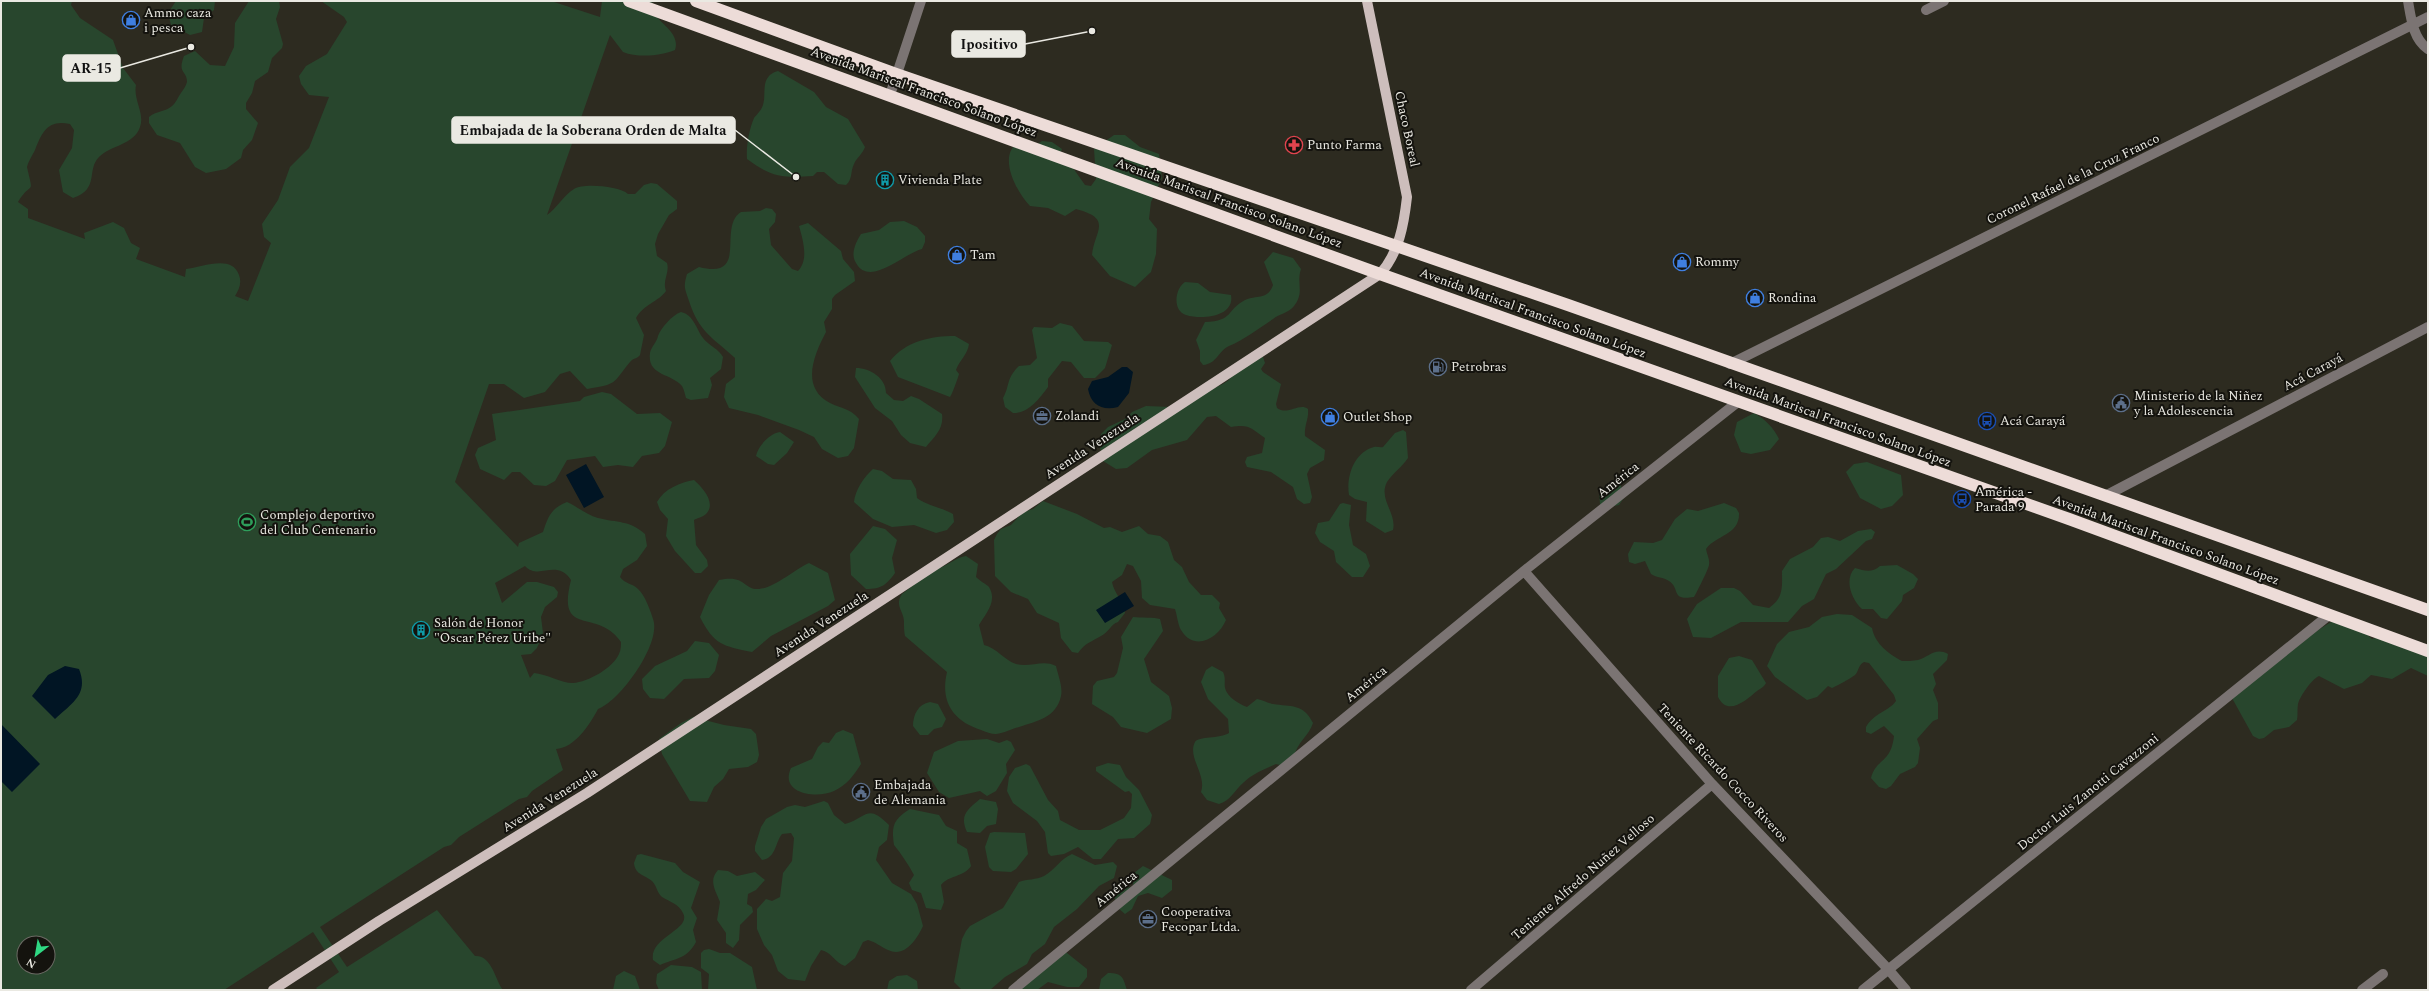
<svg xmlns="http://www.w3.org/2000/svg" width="2429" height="991" font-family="Spectral,serif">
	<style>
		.green { fill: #28462d; fill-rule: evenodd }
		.water { fill: #011524 }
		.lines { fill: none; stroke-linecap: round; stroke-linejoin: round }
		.minor { stroke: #7b7473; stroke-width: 10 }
		.major { stroke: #cdbebc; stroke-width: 10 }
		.highway { stroke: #eddcd8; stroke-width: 12 }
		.labels { text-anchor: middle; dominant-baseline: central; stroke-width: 4; stroke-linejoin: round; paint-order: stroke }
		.poi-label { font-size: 13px; fill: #eae9e2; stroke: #14130e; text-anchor: start }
		.street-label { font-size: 13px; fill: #eae9e2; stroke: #14130e }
		.leader { fill: none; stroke: #eae9e2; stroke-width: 1.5 }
		.callout-dot { fill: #eae9e2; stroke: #14130e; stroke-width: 1.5 }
		.callout { fill: #eae9e2; stroke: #eae9e2; stroke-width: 1.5 }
		.callout-label { font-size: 14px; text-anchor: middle; font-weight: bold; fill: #111 }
	</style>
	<rect width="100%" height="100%" fill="#2d2b20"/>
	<!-- green -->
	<path class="green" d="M1,1H72L71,5L80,18L113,40L123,68L136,85C133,100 145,113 140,127C134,145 111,145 99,157C86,170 100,189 73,198L63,192L59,170L72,148L74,130L70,124C48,119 42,132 35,150C32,156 29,160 27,167C34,198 32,179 18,202L28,209V218L85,239L84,233L113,222L124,228L131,243L140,248L136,259L185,277L186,269C202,267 232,254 239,275C242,283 239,290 235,296L248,301L271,243L264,237L262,224L278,200L290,167L309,148L329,97L309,95L301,84L299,76L306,66L327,54L347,22L344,17L321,1H551L600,17L602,1H652C653,5 654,13 656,16C664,26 680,35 675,50C661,56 638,58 623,52L610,35L547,215C557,208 563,196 574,189C583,183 619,186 628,194H635L644,185L651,183L657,184L677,201V209L669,215L658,234L655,244L657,256L667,263C670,273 662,280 666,291C658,302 644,304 636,318L644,335L640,355C637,359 633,358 630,362C612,384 618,384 587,389L570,371L560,374L545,392L524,398L504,384H489L455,482L518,547L519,543L543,532C548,517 551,508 567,502C578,507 587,515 598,518C618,523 629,520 645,534L647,546L637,560L623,569L620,577C625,584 632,583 638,589C645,595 650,610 653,619C662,643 620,701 598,709C590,724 575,748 556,749L563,770L532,791L527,797L519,799L459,837L451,845L444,847L320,927L347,967L437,910L475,956C492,955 495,980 503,990H318L316,988L339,972L313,932L224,990H1ZM525,566C539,581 556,558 571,580C556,639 598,607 621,642C621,645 621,650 619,654C613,668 588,682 573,683C565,684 546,674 534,673L530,678L521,655L531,654L537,648L543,633L541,617L545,607L557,597L558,592L554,587L537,582H527L502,603L495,583ZM24,943H48V967H24Z
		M176,1H215L214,10L204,18L202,32L190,35L171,25L168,13Z
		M249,1H279L280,7L276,19L283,44L282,48L272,58L268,72L255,81L252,93L246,103V109L258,123L252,140L243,150L241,158L226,169L206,173L195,167L180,143L157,135L149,123V117C156,111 165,112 172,106C176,103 178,97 181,93C183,90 186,86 187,82C187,70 177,74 184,56L195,51L210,65L225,66L234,47L235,23Z
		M778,71L814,92L826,107L848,119L865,147C862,155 857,157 854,164C850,172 853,179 846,185L838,184L824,172H817L813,176C783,178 771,177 747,159C746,146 749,130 754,118C757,114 761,111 763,105C767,94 759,76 778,71Z
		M1114,135H1125L1140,147L1159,154L1162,178L1151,202L1149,219L1157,229L1156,254L1151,272L1135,287L1110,276L1092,255C1094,231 1114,219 1076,209L1065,216L1048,208L1030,206C1018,194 999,160 1015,145L1031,149L1042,141L1052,142L1062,149L1059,157L1073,168L1085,185L1091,186L1096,179L1094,149Z
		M766,208L772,209L776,214L775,222L769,229L771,245L792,269L798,271C809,260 803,240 799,226L808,223L841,251L843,259L854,272L855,281L835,295L832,299V309L824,322L826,332C814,355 800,387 830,403C842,409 850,408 859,419L854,448L848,456L838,458L822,449L814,437L799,430L758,415L729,408L724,397L726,384L735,377V358C712,337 699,332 689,301C685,288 683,288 687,274L699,267C750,280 717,227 741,212L760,211Z
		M904,221L917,227L925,236V242L922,249C904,253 870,288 856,263C850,254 856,242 861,234L879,230L890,222Z
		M1273,252L1293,258L1301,269C1296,284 1305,292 1294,306C1289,313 1279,314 1273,319C1258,329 1245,339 1229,346C1218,351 1217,364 1203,365L1200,361V351L1196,340L1205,322C1234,321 1226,310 1245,300C1257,295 1268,300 1273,285L1264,262Z
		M1185,282L1198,283L1210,292L1231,295C1235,317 1202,320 1186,315C1172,311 1175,288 1185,282Z
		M681,312C694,315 696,329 703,338C708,345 719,349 723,357L721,369L710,378L712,385L708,398L691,400L686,398C685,395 684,389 682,386C671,373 647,376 650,353C651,347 657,342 658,336C661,328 672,315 681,312Z
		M1060,323L1072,326L1084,341L1108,342L1112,345L1105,368L1095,378H1084L1071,362L1062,361L1048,379V387C1040,398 1028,414 1013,413L1005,407L1003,398C1010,386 1006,378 1019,366L1030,365L1037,358L1032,330L1034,327L1052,328Z
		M955,336L969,344C968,354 959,361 956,370L959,374C958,378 952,395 950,397L898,377L890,361C906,341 931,336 955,336Z
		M1262,354L1265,363L1261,369L1263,372L1281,384L1276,404L1277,408C1288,416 1299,402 1308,409C1309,419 1304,425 1305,436L1325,450L1324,460L1310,468L1307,474L1312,497L1310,503L1304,504L1297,499L1293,487L1271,472L1247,467L1245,462L1247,457L1262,453L1265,438C1250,428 1250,424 1231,427L1216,416L1207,417L1187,440L1152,450L1127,468L1116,469L1103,461L1099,443L1101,434L1108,427L1125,419L1132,412L1146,406L1171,407L1223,384L1229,380L1233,373Z
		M856,368C870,368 886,378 886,393L894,400L903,401L911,396L919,399L942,414C944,429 935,436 926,447L910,443L901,435L892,421L875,408L855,377Z
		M602,392L611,394L637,414L660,413L672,422L665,446L659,453L642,456L633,467L618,465L603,467L595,456L567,460L555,481L546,486L534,485L520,472H512L504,480L480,469L475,455L478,448L496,440L492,414L580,401L584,397Z
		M1754,413C1765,419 1774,428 1779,439L1770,450L1751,454L1741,452L1734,435L1737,422Z
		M1403,430L1406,432L1408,458C1402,467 1393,473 1387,482C1378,499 1397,513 1393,530L1385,533L1366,521L1367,502L1355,499L1349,495C1346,477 1354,452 1374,447C1377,446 1380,448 1383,447L1395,433Z
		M780,432L794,442L787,453L774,465L768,464L756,456C758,446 770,433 780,432Z
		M1867,462L1901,475L1903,495L1892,506L1881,509L1860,498L1846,472L1854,464Z
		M873,469L882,471L893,479L911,480L916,489L917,498C928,506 941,507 953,514L954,522L947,530L936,533L914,525L892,527L873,519L854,502C855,490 864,477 873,469Z
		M694,480C702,487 717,503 706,514C703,517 697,518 694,520L696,545L707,560L708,566L701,573H695L675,551L666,536L668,519L660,510L657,502C664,489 681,482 694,480Z
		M1611,483L1620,484L1625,496L1619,505L1604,508L1600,504L1599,492Z
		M1043,501L1077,514L1104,528L1110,527L1122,532L1139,526L1148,534L1160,536L1168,542L1174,560L1182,567L1189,582L1201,595H1212L1220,603L1219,608L1226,620C1218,639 1194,652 1181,630C1178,625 1177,615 1175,609L1150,605L1142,598L1141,581L1133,566L1127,564L1122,575L1112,582C1114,594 1124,600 1125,613L1118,622C1111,624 1108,633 1101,636C1091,642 1085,643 1078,653L1072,652L1061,638L1059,623L1037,613L1028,599L1011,592L995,576L994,540L997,534L1001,529L1011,525L1023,512L1033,509Z
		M1343,503L1351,505L1349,525L1353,545L1366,554L1370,566L1363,577H1352L1336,562L1334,551L1320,542L1315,533L1318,523L1329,521L1340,504Z
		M1724,503L1736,508L1739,513C1740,535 1716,535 1706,549C1707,555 1710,559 1709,565C1709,568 1696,594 1694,597C1670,601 1681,589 1669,581C1663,577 1657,578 1651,574L1645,561L1635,564L1629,562L1628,554L1634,542L1653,543L1662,540L1675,519L1687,509L1698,511Z
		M873,526L885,529L897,540L892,558L895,573C886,585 882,589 866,589L851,575L850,554Z
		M1871,529L1875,532L1872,539L1866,541L1836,569L1826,574L1814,599L1802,606L1788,622H1741L1711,638L1693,637L1687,619L1697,604L1721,588H1734L1740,591L1753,605L1769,608C1784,598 1782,586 1782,571L1790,559L1813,547L1821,538L1828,537L1840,541L1858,531Z
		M966,556L978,564L976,577C980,581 986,584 989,587C998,602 985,614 979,625L984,645C997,648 1004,660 1016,664C1030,668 1043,659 1056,666C1058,675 1063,687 1061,696C1056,718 1037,721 1019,727C1011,729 1005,733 996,734C991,734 986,732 981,730C953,721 940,702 947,672L905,636C904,630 904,628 904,622C904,611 894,606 902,594L935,569C947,567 954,558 966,556Z
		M809,563L828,573L835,600L828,606L771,636L752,652C723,646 714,645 700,617L709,595L719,580C746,574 743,590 759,589C774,588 794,570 809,563Z
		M1897,565L1913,574L1918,579L1914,588L1903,595L1902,601L1887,619L1881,618L1873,609H1862C1851,599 1844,579 1855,568C1865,571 1872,573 1880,566Z
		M1837,614L1852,615L1872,628C1875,644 1889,654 1902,661C1907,661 1913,661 1918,660C1929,657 1935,647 1948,654L1947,660L1933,674L1936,684L1933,690L1938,703V719L1933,721L1917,739L1920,748L1918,763L1915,767L1900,774L1891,786L1886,789L1879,787L1871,778C1876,758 1891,764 1894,736L1884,726L1871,734L1866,732V727C1874,713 1889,711 1896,701L1894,695L1869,663L1864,662C1858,665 1859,671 1855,675C1853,677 1835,687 1832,688L1828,686L1817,697L1807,700L1775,677L1767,666L1777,644L1789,632L1809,627L1822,617Z
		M1133,617C1141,618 1154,617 1160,619L1163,631L1144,659L1151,682L1169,696L1172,708L1171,719L1147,733L1121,727L1113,717L1092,704L1093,686L1097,681L1114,677L1117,673L1123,648L1121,637Z
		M2336,619L2358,626L2372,639L2382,636L2428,646V676L2411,668L2392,679L2371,675L2362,683L2344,689L2319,676C2312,679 2300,696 2298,704C2297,709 2298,715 2297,720L2289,727L2274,730L2264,738L2259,739L2253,736L2232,698L2315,632Z
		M695,641L709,643L719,655L715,671L709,678L684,679L664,699L650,698L643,689L642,679L655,666L687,651Z
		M1739,656L1752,660L1766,683C1763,688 1761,688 1757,691C1746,700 1728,717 1718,697V676L1729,658Z
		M1212,666L1223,672C1226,678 1224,683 1225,688C1227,697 1239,704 1247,707L1257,699C1263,700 1267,703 1273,704C1291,707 1303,703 1313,723C1309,736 1297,742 1294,757L1280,765L1276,764C1265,769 1252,774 1243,783C1235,790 1230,801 1219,804L1207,800L1201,792C1207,775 1187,757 1195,742C1198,736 1220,739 1229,733L1228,719L1208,699L1201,682L1206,670Z
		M930,702L938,704L946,719L942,727L934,729L928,735H920L913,726C913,715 918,704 930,702Z
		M693,717L724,725L751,729L756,734L759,755L757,762L748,767L729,769L723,779L714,787L707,802L690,801L662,754L659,739L681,723Z
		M843,730L853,734L861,764C854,775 847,785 834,791C817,799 779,794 791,768L812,759L818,747L823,742L829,743L836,733Z
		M987,739L999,743L1007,740L1011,742L1015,750L1006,764L1007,773L996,791L987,796L980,791L949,798L939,792L927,773L934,752L958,741Z
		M1108,763L1120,765L1126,777L1139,790L1152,815L1150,824L1134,838L1118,839L1101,859H1093L1078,847L1064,854L1051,856L1048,853L1045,832L1037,821L1013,803L1007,791L1009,777L1015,768L1026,764L1030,766L1048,800L1058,811L1060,820L1079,830H1100L1124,818L1131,808L1132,794L1129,791L1125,792L1096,771V767Z
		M980,799L996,802L998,809L996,824L987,826L980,833L967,832C959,815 968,809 980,799Z
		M824,801L828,803L834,815L845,824C868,817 867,803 889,825L887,840L879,847L876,860L892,883L911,894L917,904L923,926C917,939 905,958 888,950C881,947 876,942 868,940L863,942L855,958L845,966C835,963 832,952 821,950L811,966L805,981L788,979L778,971L772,955L764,945L757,929V909L766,899L772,901L780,897L783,873L792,861L794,838L791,833L782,834C775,843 776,858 762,860L755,851V846L761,827L766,819L787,807L795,805L805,807Z
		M910,809L939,815L946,826L957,831V843L967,849L971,866C964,877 949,875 941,885L944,902L941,910L926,908L921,893L912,890L909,883L914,875C908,864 902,855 894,845C891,825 894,819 910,809Z
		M994,832L1025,833L1028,854L1016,869L1011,872L993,871L989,867L985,847L990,833Z
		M641,854L675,863L683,872L700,882L691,908L697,918L693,930L696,942C687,959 676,958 660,965L653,960C649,937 692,930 683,913C679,904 670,902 662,897C657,893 657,886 652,881C645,875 635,875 634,863L637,855Z
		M1072,854L1095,865L1113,862L1117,866L1114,878L1099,886L1077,909L1054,927L1045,944L1032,954L1027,964L1005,977L990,990H962L954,982L962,939L966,931L970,926L1003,908L1019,882C1027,879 1036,880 1044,876C1055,870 1060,859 1072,854Z
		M1143,866L1172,880V890L1162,898L1148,893L1138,896L1132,909L1125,914L1118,908L1114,896L1120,888L1133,887L1134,873Z
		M718,870L728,871L737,876L755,872L765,880L756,890L748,894L747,904L752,907L753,912L740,925L739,940L733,948L726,943V933L717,920L720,902C716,891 708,881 718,870Z
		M709,949L720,953H730L752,967L757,990H708L709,974L701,968V953L704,950Z
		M1062,949L1087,969V977L1079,987H1067L1048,982L1037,990H1015Z
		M671,965L692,967L701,972L702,990H659L656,983L657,974Z
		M624,971L635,976L640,990H613L616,976Z
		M1108,973C1123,973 1123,978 1127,990H1099L1101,979Z
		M907,975L917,981L918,990H887L889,981L897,976Z"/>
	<!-- water -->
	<path class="water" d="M1122,367H1127L1133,372L1129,393L1118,407C1102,411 1091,405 1088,389L1092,381L1108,377Z
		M586,464L604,497L584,508L566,475Z
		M1125,592L1134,606L1105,623L1096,610Z
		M65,666L79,669C89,694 72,703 55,719L32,696L48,675Z
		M1,724L40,764L12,792L1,781Z"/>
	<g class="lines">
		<!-- minor -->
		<path class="minor" d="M2408,1C2411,18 2413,39 2428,49
			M1926,10L1944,1
			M890,95L921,1
			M1730,364L2428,17
			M2105,496L2428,327
			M1524,571L1712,784L1888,969L1906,990
			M1013,990L1524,571L1739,401
			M1471,990L1712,784
			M1863,990L2329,615
			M2362,990L2383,974"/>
		<!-- major -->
		<path class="major" d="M273,990L379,921L587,793L1380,274C1399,253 1404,224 1407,197L1367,1"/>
		<!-- highway -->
		<path class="highway" d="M629,1L1380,274L2069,519L2428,651
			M696,1L896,74L1568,305L2428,610"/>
	</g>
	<!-- icons -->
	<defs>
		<symbol id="shop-ring" viewBox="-11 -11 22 22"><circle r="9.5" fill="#14130e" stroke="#3f7fe0" stroke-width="1.5"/><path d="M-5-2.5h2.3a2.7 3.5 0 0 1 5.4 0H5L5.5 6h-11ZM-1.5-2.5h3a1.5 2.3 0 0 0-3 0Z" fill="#3f7fe0"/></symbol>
		<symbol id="pharmacy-ring" viewBox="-11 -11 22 22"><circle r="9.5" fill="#14130e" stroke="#e0444e" stroke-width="1.5"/><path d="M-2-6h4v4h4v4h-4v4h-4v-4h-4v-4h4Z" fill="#e0444e"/></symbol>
		<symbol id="building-ring" viewBox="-11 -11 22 22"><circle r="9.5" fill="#14130e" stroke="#0f9aa8" stroke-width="1.5"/><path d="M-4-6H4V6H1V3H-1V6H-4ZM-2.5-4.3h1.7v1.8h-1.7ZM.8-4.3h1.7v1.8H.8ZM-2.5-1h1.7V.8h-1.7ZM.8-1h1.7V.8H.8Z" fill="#0f9aa8"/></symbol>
		<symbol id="fuel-ring" viewBox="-11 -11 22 22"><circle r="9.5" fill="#14130e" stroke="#5c6f8a" stroke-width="1.5"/><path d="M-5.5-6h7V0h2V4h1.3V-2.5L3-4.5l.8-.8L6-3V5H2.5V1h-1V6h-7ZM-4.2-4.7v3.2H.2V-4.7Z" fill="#5c6f8a"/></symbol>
		<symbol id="civic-ring" viewBox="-11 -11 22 22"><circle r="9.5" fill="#14130e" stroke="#5c6f8a" stroke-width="1.5"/><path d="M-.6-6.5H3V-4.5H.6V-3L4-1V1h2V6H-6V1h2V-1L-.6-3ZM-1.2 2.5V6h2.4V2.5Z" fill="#5c6f8a"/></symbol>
		<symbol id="office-ring" viewBox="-11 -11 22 22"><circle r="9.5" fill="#14130e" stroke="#5c6f8a" stroke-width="1.5"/><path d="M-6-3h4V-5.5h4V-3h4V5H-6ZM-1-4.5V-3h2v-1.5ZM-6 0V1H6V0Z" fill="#5c6f8a"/></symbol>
		<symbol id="bus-ring" viewBox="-11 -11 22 22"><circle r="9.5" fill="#14130e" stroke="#1a4fb4" stroke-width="1.5"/><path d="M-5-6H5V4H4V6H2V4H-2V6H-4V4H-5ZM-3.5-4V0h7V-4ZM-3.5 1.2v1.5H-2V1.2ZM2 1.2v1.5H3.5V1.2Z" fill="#1a4fb4"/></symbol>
		<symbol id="stadium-ring" viewBox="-11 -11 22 22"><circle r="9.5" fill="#14130e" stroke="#2e9e5b" stroke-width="1.5"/><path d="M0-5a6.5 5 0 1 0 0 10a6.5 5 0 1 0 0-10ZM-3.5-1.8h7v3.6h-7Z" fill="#2e9e5b"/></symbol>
	</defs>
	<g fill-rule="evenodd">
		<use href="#shop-ring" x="121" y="10" width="20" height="20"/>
		<use href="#pharmacy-ring" x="1284" y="135" width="20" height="20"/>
		<use href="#building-ring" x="875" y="170" width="20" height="20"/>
		<use href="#shop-ring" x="947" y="245" width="20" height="20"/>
		<use href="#shop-ring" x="1672" y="252" width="20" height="20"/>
		<use href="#shop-ring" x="1745" y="288" width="20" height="20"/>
		<use href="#fuel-ring" x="1428" y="357" width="20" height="20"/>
		<use href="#civic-ring" x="2111" y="393" width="20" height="20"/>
		<use href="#office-ring" x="1032" y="406" width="20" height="20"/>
		<use href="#shop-ring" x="1320" y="407" width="20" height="20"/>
		<use href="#bus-ring" x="1977" y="411" width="20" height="20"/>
		<use href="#bus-ring" x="1952" y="489" width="20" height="20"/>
		<use href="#stadium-ring" x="237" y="512" width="20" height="20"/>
		<use href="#building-ring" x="411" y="620" width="20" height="20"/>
		<use href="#civic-ring" x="851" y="782" width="20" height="20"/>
		<use href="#office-ring" x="1138" y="909" width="20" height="20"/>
	</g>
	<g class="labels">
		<!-- poi labels -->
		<g class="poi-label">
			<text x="144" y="13">Ammo caza<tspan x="144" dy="15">i pesca</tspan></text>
			<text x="1307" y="145">Punto Farma</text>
			<text x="898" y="180">Vivienda Plate</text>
			<text x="970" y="255">Tam</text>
			<text x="1695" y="262">Rommy</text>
			<text x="1768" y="298">Rondina</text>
			<text x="1451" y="367">Petrobras</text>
			<text x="2134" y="396">Ministerio de la Niñez<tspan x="2134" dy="15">y la Adolescencia</tspan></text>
			<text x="1055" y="416">Zolandi</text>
			<text x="1343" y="417">Outlet Shop</text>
			<text x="2000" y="421">Acá Carayá</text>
			<text x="1975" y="492">América -<tspan x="1975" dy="15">Parada 9</tspan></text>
			<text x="260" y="515">Complejo deportivo<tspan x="260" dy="15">del Club Centenario</tspan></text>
			<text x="434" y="623">Salón de Honor<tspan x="434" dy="15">"Oscar Pérez Uribe"</tspan></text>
			<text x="874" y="785">Embajada<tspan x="874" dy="15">de Alemania</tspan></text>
			<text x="1161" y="912">Cooperativa<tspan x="1161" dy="15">Fecopar Ltda.</tspan></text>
		</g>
		<!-- street labels -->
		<g class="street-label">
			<text transform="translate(924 92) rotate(20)">Avenida Mariscal Francisco Solano López</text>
			<text transform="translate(1407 129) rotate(78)">Chaco Boreal</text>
			<text transform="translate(2073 179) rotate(-26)">Coronel Rafael de la Cruz Franco</text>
			<text transform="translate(1229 203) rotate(20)">Avenida Mariscal Francisco Solano López</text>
			<text transform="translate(1533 313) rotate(20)">Avenida Mariscal Francisco Solano López</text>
			<text transform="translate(2313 372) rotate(-28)">Acá Carayá</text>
			<text transform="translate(1838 422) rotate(20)">Avenida Mariscal Francisco Solano López</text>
			<text transform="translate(1092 446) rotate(-33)">Avenida Venezuela</text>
			<text transform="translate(1618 480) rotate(-38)">América</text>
			<text transform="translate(2166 540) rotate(20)">Avenida Mariscal Francisco Solano López</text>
			<text transform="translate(821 624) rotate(-33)">Avenida Venezuela</text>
			<text transform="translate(1366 684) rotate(-39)">América</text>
			<text transform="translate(1723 773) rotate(47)">Teniente Ricardo Cocco Riveros</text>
			<text transform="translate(2088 792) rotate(-39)">Doctor Luis Zanotti Cavazzoni</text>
			<text transform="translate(550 800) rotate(-32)">Avenida Venezuela</text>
			<text transform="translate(1583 877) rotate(-41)">Teniente Alfredo Nuñez Velloso</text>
			<text transform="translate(1116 889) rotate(-39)">América</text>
		</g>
	</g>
	<!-- callouts -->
	<path class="leader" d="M1092 31L1025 44M191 47L120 68M796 177L735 130"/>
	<g class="callout-dot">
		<circle cx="1092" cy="31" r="4"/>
		<circle cx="191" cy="47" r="4"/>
		<circle cx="796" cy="177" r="4"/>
	</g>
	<g class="callout">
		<rect x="952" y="31" width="73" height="26" rx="4"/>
		<rect x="63" y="55" width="57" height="26" rx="4"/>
		<rect x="452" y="117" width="283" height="26" rx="4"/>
	</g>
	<g class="callout-label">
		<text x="989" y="49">Ipositivo</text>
		<text x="91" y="73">AR-15</text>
		<text x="593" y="135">Embajada de la Soberana Orden de Malta</text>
	</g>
	<!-- border -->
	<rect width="2429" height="991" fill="none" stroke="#eae9e2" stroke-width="4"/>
	<!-- north arrow -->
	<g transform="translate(36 955) rotate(211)"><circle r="19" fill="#14130e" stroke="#6a6963"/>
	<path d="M0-3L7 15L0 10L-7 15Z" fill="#2fd883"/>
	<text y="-6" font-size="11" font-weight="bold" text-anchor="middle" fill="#eae9e2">N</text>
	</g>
</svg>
